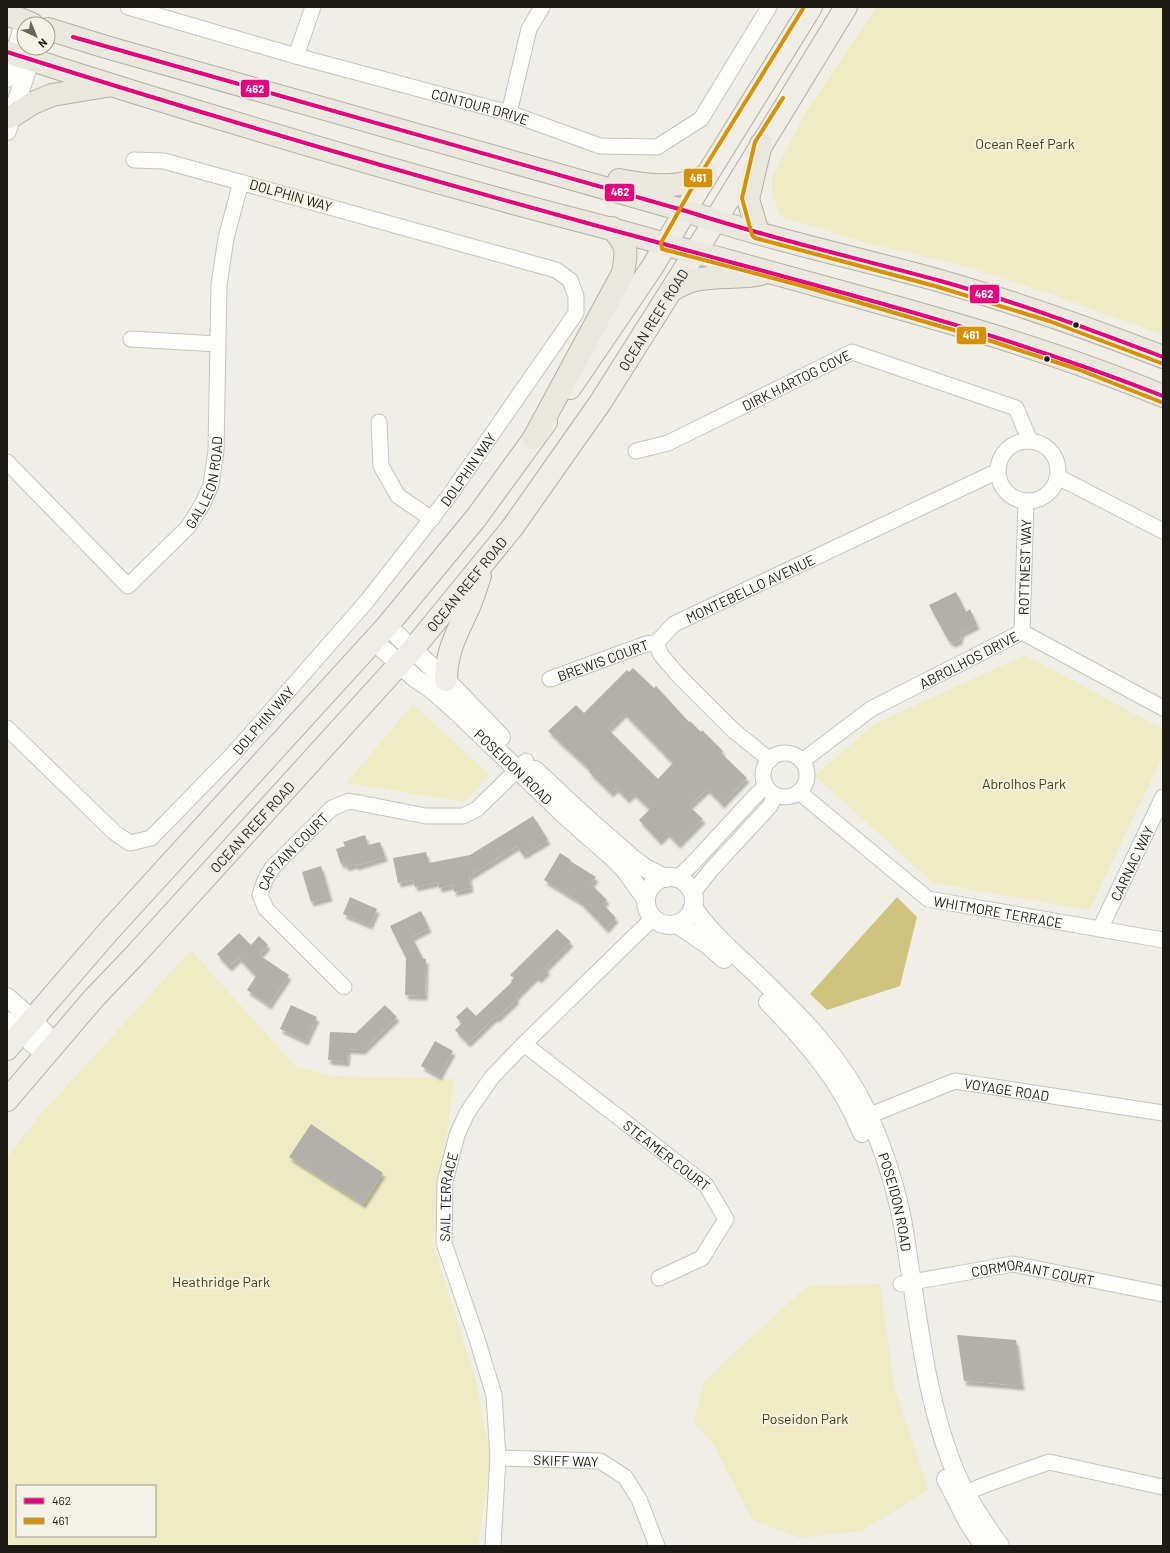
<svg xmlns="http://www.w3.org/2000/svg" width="1170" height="1553" font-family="Barlow,sans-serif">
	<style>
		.green { fill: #f0eac5; fill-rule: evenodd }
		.water { fill: #d0c47d }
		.building { fill: #b1b0aa; fill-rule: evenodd; filter: url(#shadow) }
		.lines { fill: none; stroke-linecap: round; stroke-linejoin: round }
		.minor-casing { stroke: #c5c4bd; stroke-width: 17 }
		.tertiary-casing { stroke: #c5c4bd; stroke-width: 20 }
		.primary-casing { stroke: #b4b1a2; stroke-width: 24 }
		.trunk-casing { stroke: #b4b1a2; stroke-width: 24 }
		.minor { stroke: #fdfdfb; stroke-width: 15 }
		.tertiary { stroke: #fdfdfb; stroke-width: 18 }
		.primary { stroke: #efede5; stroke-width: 22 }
		.trunk { stroke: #eae8de; stroke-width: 22 }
		.bus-1-casing { stroke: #f4f2e3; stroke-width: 7 }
		.bus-2-casing { stroke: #f4f2e3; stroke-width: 7 }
		.bus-1 { stroke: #e5007d; stroke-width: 4 }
		.bus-2 { stroke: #d69103; stroke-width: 4 }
		.bus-dot { fill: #1c1b16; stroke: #f4f2e3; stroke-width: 1.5 }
		.labels { text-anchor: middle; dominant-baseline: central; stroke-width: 4; stroke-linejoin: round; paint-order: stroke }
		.street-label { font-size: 14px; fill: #1c1b16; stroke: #f4f2e3 }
		.park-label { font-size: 14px; fill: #443d13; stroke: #f4f2e3 }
		.line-badge { stroke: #f4f2e3; stroke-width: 1.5 }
		.badge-label { font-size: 11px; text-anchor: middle; font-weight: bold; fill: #fff }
	</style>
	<defs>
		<filter id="shadow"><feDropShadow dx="2.5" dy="4.5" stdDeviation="1" flood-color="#0004"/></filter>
	</defs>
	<rect width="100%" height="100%" fill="#f0efe7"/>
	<!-- green -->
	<path class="green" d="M877,7H1163V335L1053,295L970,268L863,242L781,217L772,195V178L805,113Z
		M1025,655L1163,729V756L1089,910L933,883L815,776L874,724Z
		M413,704L489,775L465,802L346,783Z
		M191,950L295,1066L332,1076L454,1079L433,1244L475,1377L491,1459L478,1546H7V1157L41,1114ZM17,1486H155V1536H17Z
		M880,1284L895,1390L928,1490L862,1531L800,1538L753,1521L713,1444L694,1423L703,1384L721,1365L807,1286Z"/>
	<!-- water -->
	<path class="water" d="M897,897L917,917L900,986L827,1010L810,994Z"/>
	<!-- building -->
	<path class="building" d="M956,592L966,612L970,609L977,625L961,633L960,640L953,643L948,640L929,605Z
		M633,668L654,688L656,686L689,722L690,721L701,732L702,730L723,751L721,753L747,778L722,804L707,789L689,806L703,819L678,844L667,833L659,841L639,820L650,809L633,793L627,799L616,788L611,793L589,772L590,770L548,731L576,705L584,713L627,670L629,672ZM624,713L673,763L658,779L608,729Z
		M533,816L548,840L523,855L517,846L469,876L471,888L454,892L453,885L439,888L438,882L415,887L413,880L398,883L393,858L426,852L429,863L470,855Z
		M365,835L368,845L380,842L385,857L356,866L355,864L346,867L345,863L341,864L336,849L345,846L343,842Z
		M560,853L571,860L570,861L596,877L591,884L607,900L603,904L616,918L606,929L580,902L544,880Z
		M321,866L330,897L311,902L302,872Z
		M350,897L377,909L370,925L343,914Z
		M421,911L429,928L412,937L423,959H426L425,996L405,995L406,958L390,926Z
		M557,929L571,942L545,968L548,970L539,979L536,976L515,997L517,999L497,1018L495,1017L468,1043L455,1030L462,1023L456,1017L467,1007L476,1016L512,982L511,981L514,978L510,975Z
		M239,933L251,945L259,936L268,945L259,955L289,975L269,1005L247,990L256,976L239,958L229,967L217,954Z
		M291,1005L317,1017L306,1041L280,1029Z
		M385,1005L397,1017L363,1050L348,1049L347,1062L328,1060L330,1032L356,1033Z
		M435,1041L453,1051L439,1076L421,1066Z
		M311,1124L383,1173L363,1204L289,1157Z
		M957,1335L1016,1340L1022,1386L964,1381Z"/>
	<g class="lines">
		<defs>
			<g id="minor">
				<path id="s1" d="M128,7L296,56L509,113L600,146L657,147L701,119L769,7"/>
				<path d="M296,56L313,7"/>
				<path d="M509,113L529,29L542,7"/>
				<path d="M131,339L218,344"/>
				<path d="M379,422L381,466L398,496L432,519"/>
				<circle cx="1028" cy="471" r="30"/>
				<path id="s2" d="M636,451L668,443L852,352L1016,408L1030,441"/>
				<path id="s3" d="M7,462L128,586L188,527L202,505L211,485L216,451L219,285L226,238L241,182"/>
				<path d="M1058,477L1163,531"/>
				<path id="s4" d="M1022,632L1026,501"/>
				<path id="s5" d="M550,679L646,644L656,643"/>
				<path id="s6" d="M7,728L115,833L130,843L151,838L234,753L367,601L449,496L576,313V296L570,280L556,270L164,161L134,160"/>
				<circle cx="785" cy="775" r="22"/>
				<path id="s7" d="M770,760L734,731L678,675L661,655L656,643L674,624L998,471"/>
				<path id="s8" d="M802,761L871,709L1022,632L1163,708"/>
				<path id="s9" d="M799,792L928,899L1163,940"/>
				<path d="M677,879L697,859L755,796L766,786"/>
				<path d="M692,894L710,871L770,806L775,795"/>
				<path id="s10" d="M1100,929L1163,797"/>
				<path id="s11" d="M344,987L266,909L260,895L265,880L272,868L332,808L349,801L426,816H463L477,809L526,761"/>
				<path id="s12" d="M524,1044L706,1185L726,1219L702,1258L659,1278"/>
				<path id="s13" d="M858,1120L955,1081L1163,1113"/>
				<path id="s14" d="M901,1284L1013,1264L1163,1294"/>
				<path id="s15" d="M498,1458L600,1461L625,1477L639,1499L657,1546"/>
				<path d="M955,1497L990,1483L1049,1462L1163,1487"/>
				<path id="s16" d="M493,1546L498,1458L494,1395L477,1339L444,1243L445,1182L457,1135L467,1113L492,1077L524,1044L653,918"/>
			</g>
			<g id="tertiary">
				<path d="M7,78L24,24"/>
				<path d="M7,131L34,48"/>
				<path d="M387,626L446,680L501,737"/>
				<path id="s17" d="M374,641L415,678L430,688L453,708L570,820L610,855L625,870L646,899"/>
				<path d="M535,770L582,814L633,859L645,868L665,878"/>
				<circle cx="670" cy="901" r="24"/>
				<path id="s18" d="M693,907C709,932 732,951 753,971C799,1015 842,1057 869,1116C882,1146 893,1178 900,1210C905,1233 908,1258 912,1282C921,1342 929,1404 951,1461C962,1492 981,1519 1000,1546"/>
				<path d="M677,924L708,945L724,959"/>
				<path d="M7,997L33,1020L55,1044"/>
				<path d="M768,1002C806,1041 842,1082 862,1133"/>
				<path d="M7,1021L46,1055"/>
				<path d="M946,1479L969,1524L984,1546"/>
			</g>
			<g id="primary">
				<path d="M570,388L653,266L694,196L811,7"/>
				<path d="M446,680C446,652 457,633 468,609C473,598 476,587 480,576"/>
				<path d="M7,1049L108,932L387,626L476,518L546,422"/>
				<path id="s19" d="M7,1100L94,998L137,953L413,649L512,528L600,403L715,221L846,7"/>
			</g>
			<path id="trunk" d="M7,14L32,24
				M48,29L106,47L686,211C768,239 853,257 937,280C1014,302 1088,328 1163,357
				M7,52C169,104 331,153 495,198C551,214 608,227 665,244C686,251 708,255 729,261C875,302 1023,338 1163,396
				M11,117L33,103L52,95L106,86
				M619,180C639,184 670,188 689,182C695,181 701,178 707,175
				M758,233L748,199L761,144
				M672,290C680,286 688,281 695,280C718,275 738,279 761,274
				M534,438L623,273C627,249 628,247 612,228"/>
		</defs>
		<!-- minor casing -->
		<use href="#minor" class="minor-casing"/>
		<!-- tertiary casing -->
		<use href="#tertiary" class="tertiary-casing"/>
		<!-- primary casing -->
		<use href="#primary" class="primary-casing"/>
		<!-- trunk casing -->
		<use href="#trunk" class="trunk-casing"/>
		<!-- minor -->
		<use href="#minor" class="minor"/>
		<!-- tertiary -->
		<use href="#tertiary" class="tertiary"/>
		<!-- primary -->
		<use href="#primary" class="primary"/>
		<!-- trunk -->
		<use href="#trunk" class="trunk"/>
		<defs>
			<path id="bus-1" d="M73,37L686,211C769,238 853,257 937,280C1014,301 1089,329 1163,357
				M7,52C231,123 456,188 682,249C844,293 1006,334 1163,396"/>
			<path id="bus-2" d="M804,7L689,193L661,243L662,249L799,285L991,341L1077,369L1161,402
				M783,98L755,142L742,198L752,235L755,238L935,286L1049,321L1161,363"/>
		</defs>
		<!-- bus-1 casing -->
		<use href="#bus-1" class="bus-1-casing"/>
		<!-- bus-2 casing -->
		<use href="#bus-2" class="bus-2-casing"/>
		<!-- bus-1 -->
		<use href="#bus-1" class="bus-1"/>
		<!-- bus-2 -->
		<use href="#bus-2" class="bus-2"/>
	</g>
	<!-- markers -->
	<g class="bus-dot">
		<circle cx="1076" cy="325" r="3.5"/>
		<circle cx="1047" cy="359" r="3.5"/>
	</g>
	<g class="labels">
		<!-- street labels -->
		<g class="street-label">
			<text stroke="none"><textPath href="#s1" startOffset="366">CONTOUR DRIVE</textPath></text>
			<text transform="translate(291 195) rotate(16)">DOLPHIN WAY</text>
			<text stroke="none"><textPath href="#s19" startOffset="1015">OCEAN REEF ROAD</textPath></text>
			<text stroke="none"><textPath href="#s2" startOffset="176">DIRK HARTOG COVE</textPath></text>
			<text stroke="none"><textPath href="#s6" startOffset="677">DOLPHIN WAY</textPath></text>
			<text stroke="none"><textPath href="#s3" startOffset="306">GALLEON ROAD</textPath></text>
			<text stroke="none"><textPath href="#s4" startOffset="65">ROTTNEST WAY</textPath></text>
			<text stroke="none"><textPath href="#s19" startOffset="691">OCEAN REEF ROAD</textPath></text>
			<text stroke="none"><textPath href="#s7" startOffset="275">MONTEBELLO AVENUE</textPath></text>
			<text stroke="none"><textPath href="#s8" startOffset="196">ABROLHOS DRIVE</textPath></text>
			<text stroke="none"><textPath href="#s5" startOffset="56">BREWIS COURT</textPath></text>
			<text stroke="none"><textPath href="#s6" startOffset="353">DOLPHIN WAY</textPath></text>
			<text stroke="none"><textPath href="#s17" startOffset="188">POSEIDON ROAD</textPath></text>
			<text stroke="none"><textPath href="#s19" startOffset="367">OCEAN REEF ROAD</textPath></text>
			<text stroke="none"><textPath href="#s11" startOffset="181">CAPTAIN COURT</textPath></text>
			<text stroke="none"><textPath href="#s10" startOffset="73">CARNAC WAY</textPath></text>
			<text stroke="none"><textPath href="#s9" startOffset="239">WHITMORE TERRACE</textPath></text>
			<text stroke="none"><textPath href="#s13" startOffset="157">VOYAGE ROAD</textPath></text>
			<text stroke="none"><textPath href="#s12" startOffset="181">STEAMER COURT</textPath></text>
			<text stroke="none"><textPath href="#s16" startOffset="358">SAIL TERRACE</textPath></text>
			<text stroke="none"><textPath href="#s18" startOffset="365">POSEIDON ROAD</textPath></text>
			<text stroke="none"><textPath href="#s14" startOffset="134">CORMORANT COURT</textPath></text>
			<text stroke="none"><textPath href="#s15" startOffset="68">SKIFF WAY</textPath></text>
		</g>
		<!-- park labels -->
		<g class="park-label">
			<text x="1025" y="143">Ocean Reef Park</text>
			<text x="1024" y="783">Abrolhos Park</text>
			<text x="221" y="1281">Heathridge Park</text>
			<text x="805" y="1418">Poseidon Park</text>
		</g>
	</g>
	<g class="line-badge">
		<rect x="240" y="79" width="30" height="19" rx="4" fill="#e5007d"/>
		<rect x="683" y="168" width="30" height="20" rx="4" fill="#d69103"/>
		<rect x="604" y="183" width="31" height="19" rx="4" fill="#e5007d"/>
		<rect x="969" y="284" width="31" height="20" rx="4" fill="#e5007d"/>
		<rect x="956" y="326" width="31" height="19" rx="4" fill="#d69103"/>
	</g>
	<g class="badge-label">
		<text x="255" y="93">462</text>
		<text x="698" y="182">461</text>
		<text x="620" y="196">462</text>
		<text x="984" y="298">462</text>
		<text x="971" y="339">461</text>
	</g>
	<!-- border -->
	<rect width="1170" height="1553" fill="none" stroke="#1c1b16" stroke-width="16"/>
	<!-- legend -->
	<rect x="16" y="1485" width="140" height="52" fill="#f4f2e3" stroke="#9e9c91"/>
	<rect x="24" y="1498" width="20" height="6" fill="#e5007d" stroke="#9e9c91"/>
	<text x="52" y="1505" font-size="12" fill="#1c1b16">462</text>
	<rect x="24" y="1518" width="20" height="6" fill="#d69103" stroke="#9e9c91"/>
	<text x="52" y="1525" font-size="12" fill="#1c1b16">461</text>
	<!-- north arrow -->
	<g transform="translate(36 36) rotate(136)"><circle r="19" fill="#f4f2e3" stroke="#9e9c91"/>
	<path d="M0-3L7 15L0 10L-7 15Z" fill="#66655f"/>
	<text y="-6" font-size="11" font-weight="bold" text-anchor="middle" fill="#1c1b16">N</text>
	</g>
</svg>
